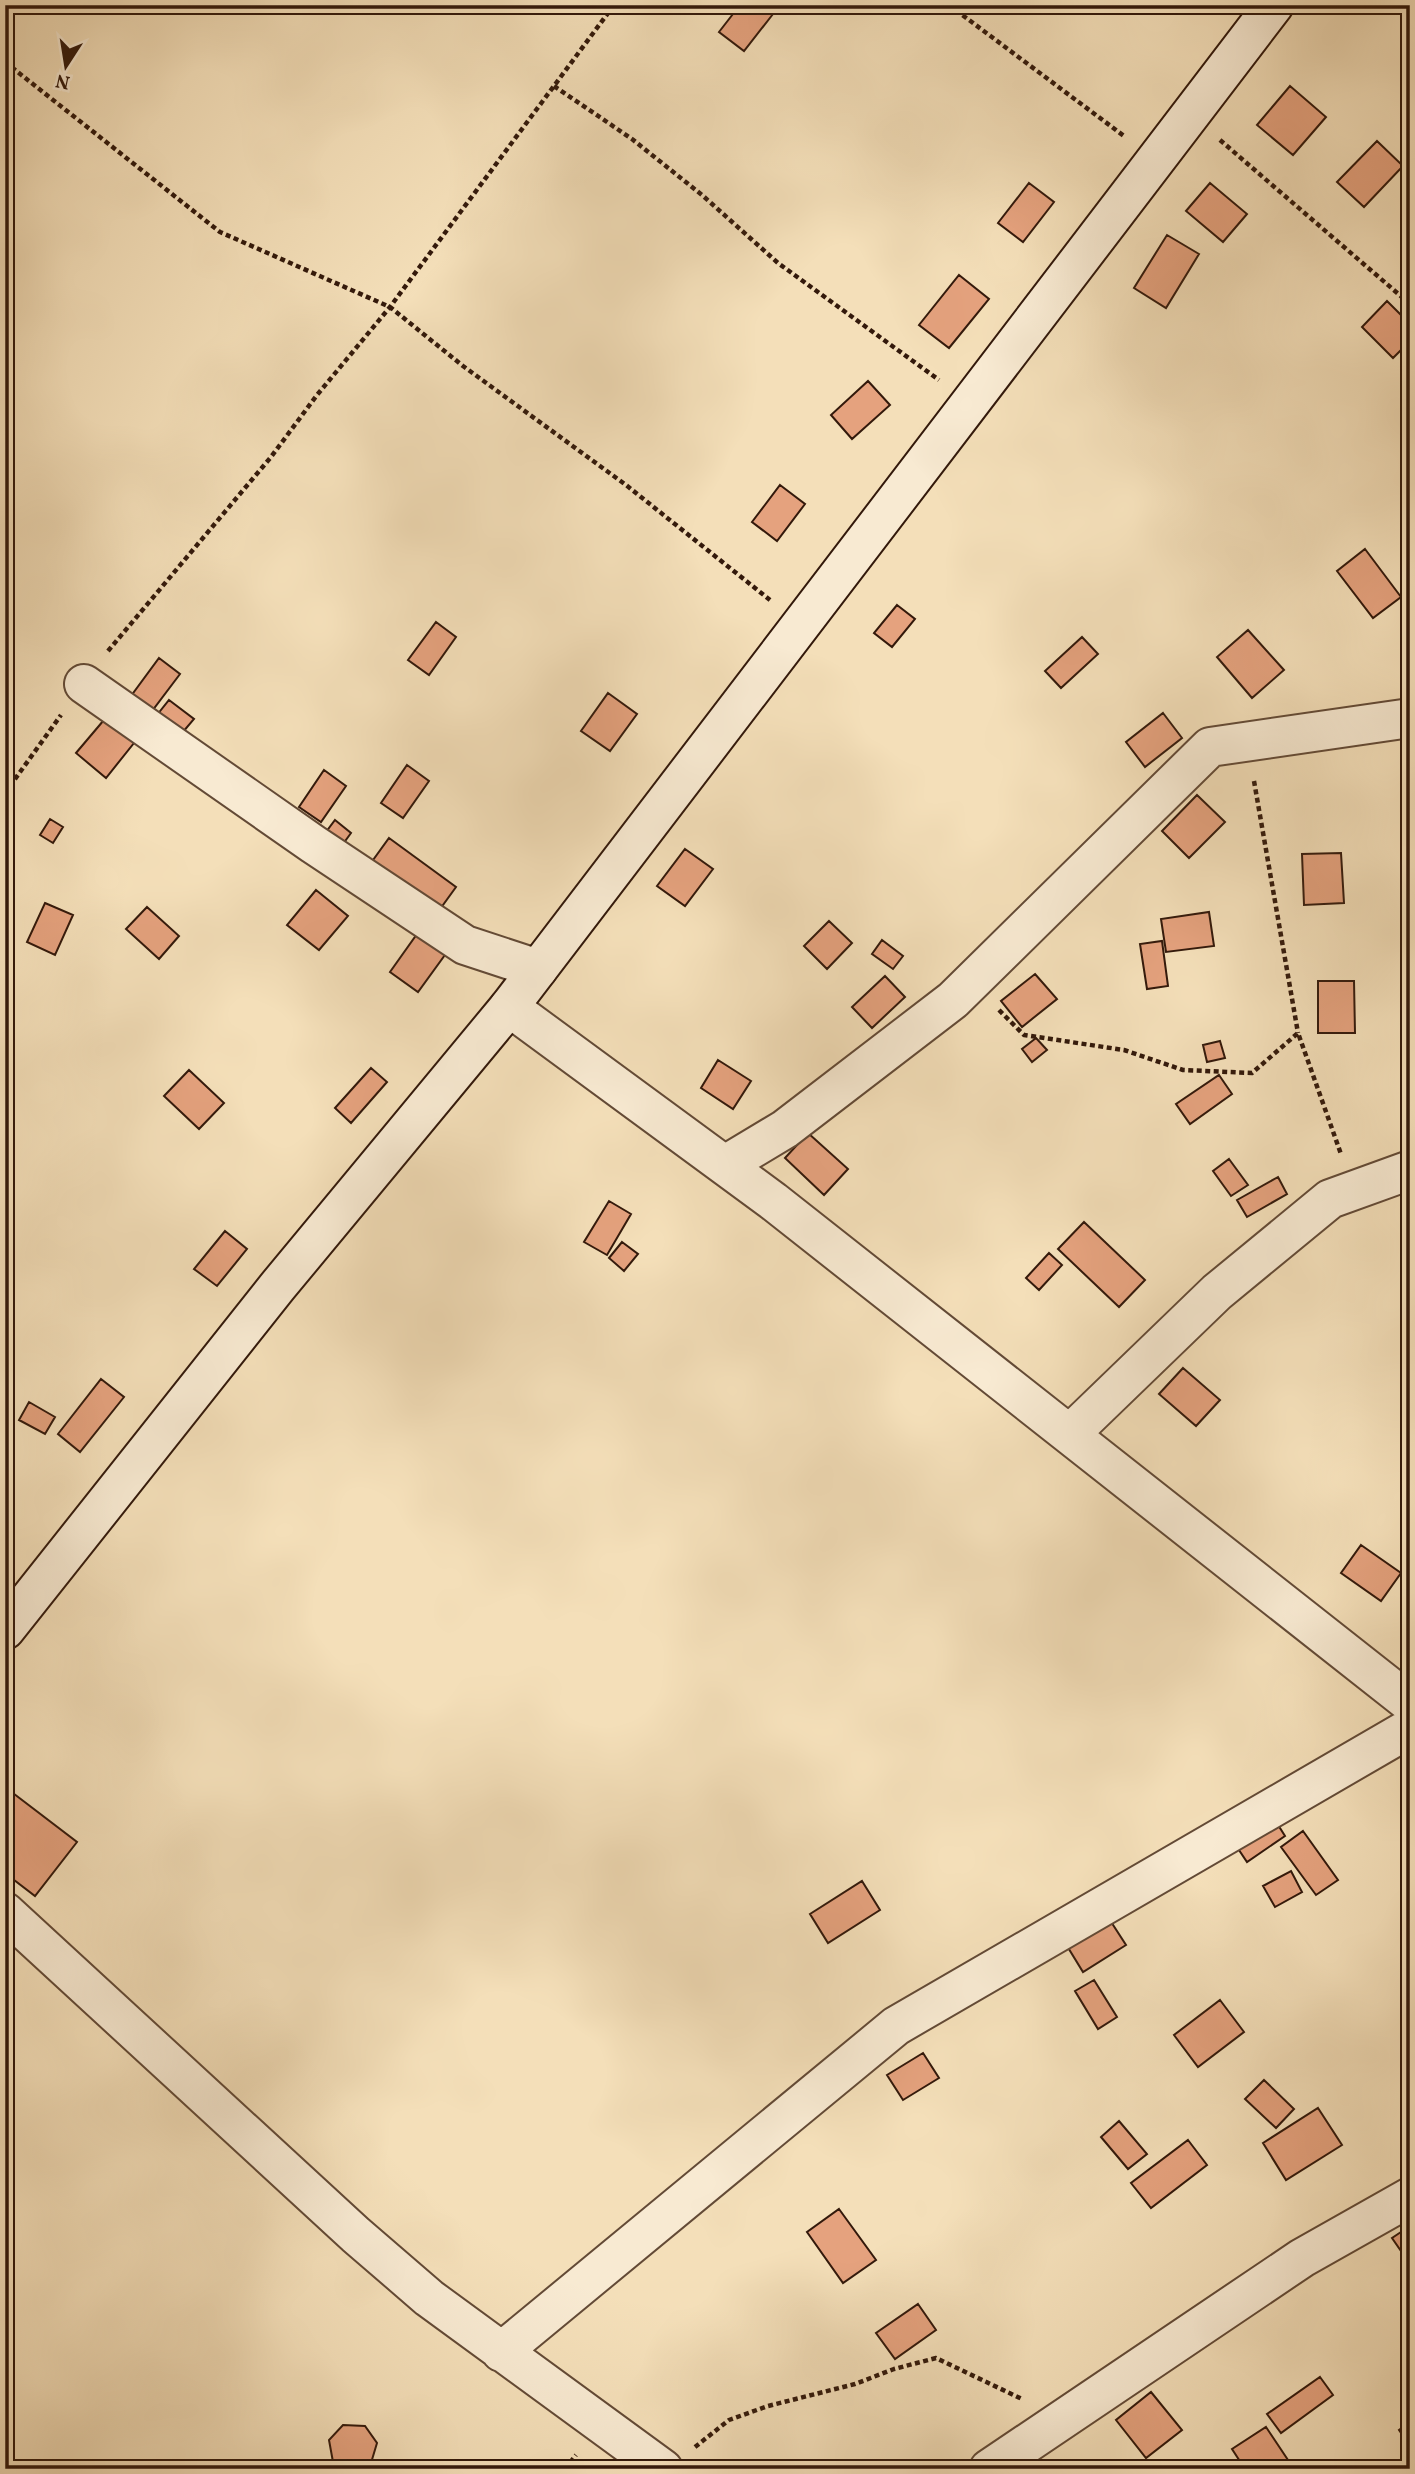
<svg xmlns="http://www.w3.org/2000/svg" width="1415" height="2474" font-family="Vollkorn,serif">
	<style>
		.building { fill: #e5a27e; stroke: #33190b; stroke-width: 2 }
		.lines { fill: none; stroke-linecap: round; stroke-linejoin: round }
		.street-casing { stroke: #634a36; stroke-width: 42 }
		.secondary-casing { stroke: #33190b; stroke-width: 42 }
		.path { stroke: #33190b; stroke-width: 4.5; stroke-dasharray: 5 3.5; stroke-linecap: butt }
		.street { stroke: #f8ead2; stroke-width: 38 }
		.secondary { stroke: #f8ead2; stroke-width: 38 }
	</style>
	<rect width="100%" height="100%" fill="#f4dfb9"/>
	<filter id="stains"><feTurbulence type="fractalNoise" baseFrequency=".00286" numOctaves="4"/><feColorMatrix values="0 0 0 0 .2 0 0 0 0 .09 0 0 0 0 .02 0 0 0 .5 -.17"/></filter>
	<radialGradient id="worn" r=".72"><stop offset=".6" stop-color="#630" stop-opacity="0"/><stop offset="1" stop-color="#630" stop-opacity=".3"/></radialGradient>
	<!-- building -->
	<path class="building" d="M740,5H762L773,14L744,51L719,32Z
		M1290,86L1326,117L1293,155L1257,125Z
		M1377,141L1403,166L1364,207L1337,182Z
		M1029,183L1054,202L1023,242L998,223Z
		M1210,183L1247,214L1223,242L1186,211Z
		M1167,235L1199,254L1166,308L1134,288Z
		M959,275L989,299L949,348L919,325Z
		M1387,301L1410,324V341L1393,358L1362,327Z
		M868,381L890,405L852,439L831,415Z
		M780,485L805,504L777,541L752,522Z
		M1365,549L1401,597L1373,618L1337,571Z
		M897,605L915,619L892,647L874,633Z
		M436,622L456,637L429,675L408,660Z
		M1248,630L1284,670L1252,698L1217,657Z
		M1082,637L1098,654L1061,688L1045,671Z
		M159,658L180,674L152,711L131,696Z
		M608,693L637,714L610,751L581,731Z
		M169,700L194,719L177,739L153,720Z
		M1163,713L1182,738L1145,767L1126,742Z
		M109,714L138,738L106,778L76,753Z
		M407,765L429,781L403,818L381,803Z
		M324,770L346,786L321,822L299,807Z
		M1197,795L1225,822L1189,858L1162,831Z
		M50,819L63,827L53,843L40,835Z
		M335,820L351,833L340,848L323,836Z
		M389,838L456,887L435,916L368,867Z
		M685,849L713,869L685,906L657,886Z
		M1341,853L1344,903L1304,905L1302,854Z
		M316,890L348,916L319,950L287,925Z
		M45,903L73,915L55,955L27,942Z
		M147,907L179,936L159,959L126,929Z
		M1209,912L1214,946L1166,952L1161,919Z
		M829,921L852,943L827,969L804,946Z
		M422,927L450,948L418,992L390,972Z
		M882,940L903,956L893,969L872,954Z
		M1162,941L1168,986L1147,989L1140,944Z
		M1035,974L1057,999L1022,1027L1001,1001Z
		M885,976L905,997L872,1028L852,1007Z
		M1318,981H1354L1355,1033H1318Z
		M1036,1038L1047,1050L1032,1062L1022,1049Z
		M1220,1041L1225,1058L1207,1062L1203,1045Z
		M718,1060L751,1081L733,1109L701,1088Z
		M371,1068L387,1082L351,1123L335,1108Z
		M189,1070L224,1103L199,1129L164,1096Z
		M1219,1075L1232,1094L1190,1124L1176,1104Z
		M5,1098L12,1105L5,1111Z
		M808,1133L848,1169L824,1195L785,1158Z
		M1229,1159L1248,1185L1231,1196L1213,1171Z
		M1278,1177L1287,1194L1247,1217L1237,1200Z
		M609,1201L631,1214L607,1255L584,1242Z
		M1084,1222L1145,1280L1119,1307L1058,1249Z
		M225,1231L247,1249L217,1286L194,1269Z
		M622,1242L638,1254L624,1271L609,1258Z
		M1049,1253L1062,1265L1039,1290L1026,1278Z
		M1183,1368L1220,1400L1196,1426L1159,1394Z
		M101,1379L124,1397L80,1452L58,1434Z
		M29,1402L55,1417L45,1434L19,1420Z
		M1361,1545L1401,1573L1381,1601L1341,1573Z
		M5,1787L77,1842L35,1896L5,1873Z
		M1270,1812L1285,1836L1247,1862L1231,1838Z
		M1303,1831L1338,1880L1316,1895L1281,1847Z
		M1291,1871L1302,1892L1275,1907L1263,1886Z
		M862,1881L880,1910L828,1943L810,1914Z
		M1106,1914L1126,1945L1083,1972L1064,1941Z
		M1094,1980L1117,2017L1098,2029L1075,1991Z
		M1220,2000L1244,2032L1198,2067L1174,2035Z
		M923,2053L939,2078L903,2100L887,2075Z
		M1264,2080L1294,2109L1276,2128L1245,2099Z
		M1318,2108L1342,2145L1286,2180L1263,2143Z
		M1119,2121L1147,2154L1128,2169L1101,2137Z
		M1188,2140L1207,2165L1151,2208L1131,2183Z
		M839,2209L876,2260L843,2283L807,2232Z
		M1410,2226V2264L1392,2238Z
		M918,2304L936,2330L895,2359L876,2333Z
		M1320,2377L1333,2395L1281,2433L1267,2414Z
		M1151,2392L1182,2430L1146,2458L1116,2420Z
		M1410,2422V2446L1399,2430Z
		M343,2425L365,2426L377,2443L371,2463L358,2469H347L333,2462L329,2440Z
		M1266,2427L1294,2469H1245L1232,2449Z"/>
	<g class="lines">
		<defs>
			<path id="street" d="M84,684L313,844L465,945L538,969
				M509,1007L773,1201L1410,1703
				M725,1165L785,1129L953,1000L1210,747L1410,718
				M1070,1434L1217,1292L1330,1199L1410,1170
				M5,1912L356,2235L429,2298L663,2469
				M501,2352L896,2026L1410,1728
				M989,2469L1302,2258L1410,2197"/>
			<path id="secondary" d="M5,1630L277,1287L509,1007L1274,5"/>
		</defs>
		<!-- street casing -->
		<use href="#street" class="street-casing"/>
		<!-- secondary casing -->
		<use href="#secondary" class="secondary-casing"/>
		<!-- path -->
		<path class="path" d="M949,5L1124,136
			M5,62L220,232L390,307L463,366L626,485L770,600
			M554,86L632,139L702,195L778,263L939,380
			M1220,140L1410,304
			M108,651L271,457L317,395L390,307L614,5
			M1254,781L1298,1033
			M5,793L61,715
			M999,1010L1024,1035L1124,1050L1183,1070L1252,1073L1298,1033L1341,1154
			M695,2447L729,2420L768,2406L855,2384L894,2369L936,2358L1022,2399
			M565,2469L576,2455"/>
		<!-- street -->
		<use href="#street" class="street"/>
		<!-- secondary -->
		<use href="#secondary" class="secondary"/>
	</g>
	<!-- margin -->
	<rect width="1415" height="2474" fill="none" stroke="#f4dfb9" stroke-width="28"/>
	<rect x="7" y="7" width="1401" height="2460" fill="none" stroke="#33190b" stroke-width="3.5"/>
	<rect x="14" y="14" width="1387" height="2446" fill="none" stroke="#33190b" stroke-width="2"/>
	<!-- north arrow -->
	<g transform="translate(66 66) rotate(192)" stroke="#f8ead2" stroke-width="5" paint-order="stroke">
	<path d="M0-5L12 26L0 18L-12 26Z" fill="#33190b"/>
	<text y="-10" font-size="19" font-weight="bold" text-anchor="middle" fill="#33190b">N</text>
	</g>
	<rect width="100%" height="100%" filter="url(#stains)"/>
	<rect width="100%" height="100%" fill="url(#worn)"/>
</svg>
